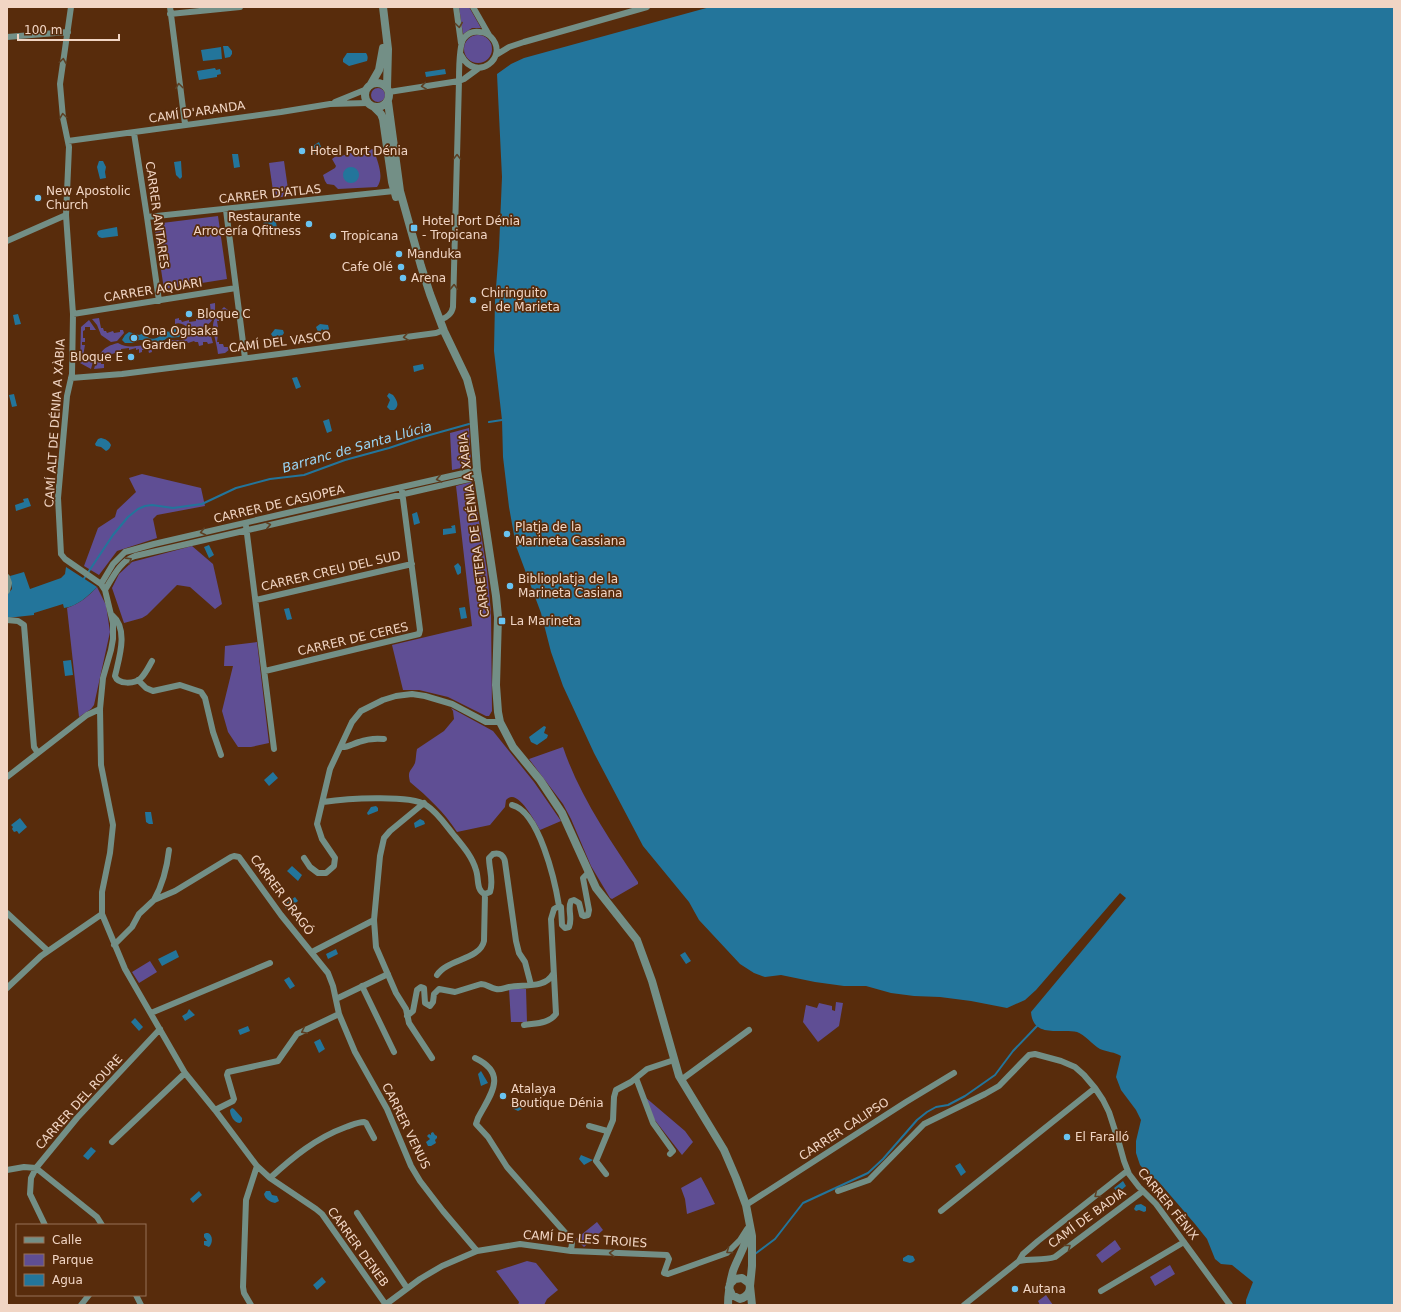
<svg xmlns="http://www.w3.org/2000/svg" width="1401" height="1312" font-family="'DejaVu Sans',sans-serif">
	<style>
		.green { fill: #5f4e94 }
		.water { fill: #23759b }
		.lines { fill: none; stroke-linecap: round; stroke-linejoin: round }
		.stream { stroke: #23759b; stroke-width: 2 }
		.minor { stroke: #738f86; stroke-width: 6 }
		.tertiary { stroke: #738f86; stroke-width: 8 }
		.oneway { stroke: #5d4024 }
		.poi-dot { fill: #69c3f1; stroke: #582c0c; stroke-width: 1.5 }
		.labels { text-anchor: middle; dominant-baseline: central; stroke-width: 3.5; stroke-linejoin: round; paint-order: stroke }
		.street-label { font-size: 12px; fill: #f1d5c4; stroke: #582c0c }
		.poi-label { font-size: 12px; fill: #f1d5c4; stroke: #582c0c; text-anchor: start }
		.water-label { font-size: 13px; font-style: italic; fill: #99d5f5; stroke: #582c0c }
	</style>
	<rect width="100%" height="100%" fill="#582c0c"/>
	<!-- green -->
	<path class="green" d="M459,7H469L481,28H472L463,34Z
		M464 49a14 14 0 1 1 28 0a14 14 0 1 1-28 0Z
		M371 95a7 7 0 1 1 14 0a7 7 0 1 1-14 0Z
		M372,149L374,150C377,161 385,177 377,187L338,189L334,185L327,184L325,181L323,175L335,168L336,166L332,159L336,156L338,157L351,153L353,155L356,153L360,157Z
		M284,161L289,196L274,198L269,163Z
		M218,216L227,279L164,289L154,224Z
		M215,303C216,322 209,328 191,329V328H188C185,325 180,322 175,324V319L179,318V320H181L182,322L189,320V322L196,321V319H203V317L205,316V314H211L210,304Z
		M224,307L228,310V314L222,315V318H219V321H217L218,327L216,328V334H218L217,342H219V344H223L224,347H229L230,349L225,353L218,354C216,334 205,323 224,307Z
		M99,318L101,328H103L104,331H106L107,333L113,331L114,333L120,332V330H123L124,333L117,341L111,342L101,335L97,325L92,319Z
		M89,320L96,330H90V327H85V330L83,331V338H85V342H82V345H85L83,356H84V359L90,360V357L94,358L91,369L80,363L81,327Z
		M204,330L211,336L213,343L208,344L207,342H203V345L199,346L198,342H195L194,341L188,343L187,341L181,342V344L178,345V343L171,346V349H167V347H162L160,346L172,340H182L189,333V331Z
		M118,343C132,351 138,342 151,347L152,352L149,353L148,349L142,350V352L139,353V349L136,350V348L129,350V348L121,349V352H115V353L112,354V357H108L107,355L103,356V361H101V364H104V368L94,369C99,354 101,347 118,343Z
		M469,428L471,463L470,466L452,470L450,433Z
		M142,474L201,488L205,506L157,515L153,519L157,538L117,551L99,575L84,566L98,528L115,517L117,510L136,492L129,478Z
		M471,482L473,484L487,571L491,612L492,711L489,716H486L448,697L419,690H403L392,645L472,626L456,486Z
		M192,546L213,564L222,604L215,609L190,587L177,585L147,615L142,618L124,623L112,588L119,574L132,562Z
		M97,587L106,605L110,632L94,705L91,709L79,717L67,608C79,604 89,596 97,587Z
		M257,642L269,743L251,747H238L228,732L222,711L233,666H224L225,646Z
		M451,708L493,731L534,782L561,821L540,830C536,823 522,797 512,797C510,797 508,798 506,800L505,807L490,825L457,832C444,812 428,797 410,782C407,770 411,772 415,763C416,759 416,753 417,749L444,731L454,719L453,711Z
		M563,747C579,795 610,840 638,882V884L612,899L610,898L591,866L571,819L563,804L529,759Z
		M150,961L157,972L139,983L132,972Z
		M509,989H526L527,1022H511Z
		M836,1002L843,1003L839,1026L818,1042L803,1022L806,1005L817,1008L819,1003L832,1006V1010L835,1011Z
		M645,1097L685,1131L693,1142L682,1155L654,1119Z
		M701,1177L708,1190L715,1204L687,1214L685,1199L681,1188Z
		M597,1222L603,1230L584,1247L576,1239Z
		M1115,1240L1121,1249L1102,1263L1096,1255Z
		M527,1261L536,1263L558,1290L547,1299L544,1305H518L519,1302L496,1271Z
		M1170,1265L1175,1274L1155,1286L1150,1277Z
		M1046,1295L1053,1305H1040L1038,1301Z"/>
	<!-- water -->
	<path class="water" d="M710,7H1394V1305H1246V1300L1253,1282L1232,1265L1221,1264L1215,1259L1207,1239L1195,1224L1158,1181L1147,1173L1140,1165L1136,1153V1141L1141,1120L1136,1110L1121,1090L1116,1077L1121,1056C1115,1052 1107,1052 1100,1049C1093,1045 1084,1034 1077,1032C1061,1028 1033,1039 1031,1012L1126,898L1120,893L1036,990L1025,1000L1007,1008L971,1001L940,997L914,996L891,993L866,986H844L815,982L781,975L765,977L754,973L740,964L699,920L689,902L643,846L594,753L563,686L551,652L541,613L516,546L509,507L503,457L502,420L494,351L495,301L499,248L502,177L497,74L511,64L524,58Z
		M223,46H228L232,51V54L230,57L225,58Z
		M221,47L222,59L203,61L201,50Z
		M347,53H366C368,56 368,58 367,61L349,66L343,62V59Z
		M215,68L216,70L220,69L221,74L217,75V77L199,80L197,71Z
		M445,69L446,74L426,77L425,72Z
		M319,142L322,149L314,154L311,147Z
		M232,154H238L240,167L234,168Z
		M99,161H103L106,167L105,172L106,178L100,179L97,167Z
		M181,161L182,177L180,179L176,175L174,162Z
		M343 175a8 8 0 1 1 16 0a8 8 0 1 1-16 0Z
		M271,216L275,217L277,228L274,230L271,226L266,229L263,226L264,221L270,220Z
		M117,227L118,236L102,238L99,237L97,234L98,231L101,230Z
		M18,314L21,324L15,325L13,315Z
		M320,324L328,325L329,329L326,332L322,329L320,332H318L316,327Z
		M180,327L186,331L184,333H182L180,337L167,338L161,343L154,345L148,344L142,340H139L133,343H125L122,340L125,335L129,332L139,335L144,333C150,343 161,339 165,329L168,332L174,328Z
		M275,329L283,330L284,333L281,337L277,335L276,337H273L271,334Z
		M423,364L424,369L414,372L413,366Z
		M297,377L301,387L296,389L292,378Z
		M389,393L393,395C397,400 400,406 394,410H390L387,407L390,400L387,396Z
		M14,394L17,406L12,407L9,395Z
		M329,419L332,431L327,433L323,421Z
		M101,438C106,439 109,441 111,445C110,448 109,450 106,451L101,447L96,446L95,444L98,439Z
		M28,498L31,506L16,511L15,505L24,502L23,499Z
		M417,512L420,523L414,525L412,514Z
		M455,525L456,533L443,535V529L452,528L451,526Z
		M209,545L214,555L209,558L204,547Z
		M458,563L461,567V573L458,575L457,574L454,566Z
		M66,567L97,587C88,596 78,606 64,608L63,604L34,613V615L7,618V595L12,589L10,576L24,572L30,589L61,578L65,574Z
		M465,607L467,618L461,619L459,608Z
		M289,608L292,619L287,620L284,609Z
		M71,660L73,675L65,676L63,661Z
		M544,726L546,727L544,733L548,735L547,738L537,745L531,742L529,737Z
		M273,772L278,778L269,786L264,780Z
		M376,806L378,808V811L368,815L367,813L371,807Z
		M145,812H151L153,824H149L146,822Z
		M20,818L27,827L19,834L17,831L14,832L12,829L13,827L11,825Z
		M420,819L424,821L425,824L415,828L414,823Z
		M292,866L302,875L298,881L287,871Z
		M295,897L298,901L288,909L285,908V904Z
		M336,949L338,954L328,959L326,954Z
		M176,950L179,957L162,966L158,959Z
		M685,952L691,961L686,964L680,955Z
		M289,977L295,986L290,989L284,980Z
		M189,1009L195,1015L185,1021L182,1016L187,1013Z
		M135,1018L143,1027L139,1031L131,1022Z
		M248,1026L250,1031L240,1035L238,1030Z
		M320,1039L325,1049L319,1053L314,1042Z
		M481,1071L488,1083L481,1086L478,1074Z
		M518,1100L522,1109L518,1111L512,1108L510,1105Z
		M232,1108L234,1109L242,1118V1121L240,1123C234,1123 230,1115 230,1110Z
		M433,1132L435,1135L437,1136V1138L435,1140L436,1143L431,1146H428L426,1142L430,1139L427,1136L429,1134L431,1135V1133Z
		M91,1147L96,1151L88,1160L83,1156Z
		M581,1155L593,1160L584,1165L579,1159Z
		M960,1163L966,1172L961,1176L955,1166Z
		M1123,1181L1126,1186L1118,1193L1114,1188Z
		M199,1191L202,1195L193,1203L190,1199Z
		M266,1191H270L272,1195L277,1196L279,1201L275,1203C270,1202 265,1199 264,1194Z
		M1141,1204L1146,1207V1211L1144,1212L1139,1210L1136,1211L1134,1209L1136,1205Z
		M206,1233H208C213,1235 213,1243 209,1247L204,1245V1241H207L204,1237V1234Z
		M908,1255L913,1256L915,1260L913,1262L910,1263L903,1261V1258Z
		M322,1277L326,1282L317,1290L313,1285Z"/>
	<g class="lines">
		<!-- stream -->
		<path class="stream" d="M489,422L502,420
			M83,580L113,535L128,517L138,509L145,506L152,505L173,508L202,504L236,488L270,479L304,475L345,460L389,448L419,438L469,424
			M755,1254L775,1239L803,1203L868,1173L883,1159L917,1120L927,1112L936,1107L948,1105L965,1096L995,1075L1013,1051L1037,1026"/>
		<!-- minor -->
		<path class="minor" d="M71,7L60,84L63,118L69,147L66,215L73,314L72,374L67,396L58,498L61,554L65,559L101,584L105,590L113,623V639L111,650L103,678L100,709L101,765L113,825L110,853L102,892V914L125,969L185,1073L215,1110L257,1166L246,1200L243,1287L244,1293L251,1305
			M170,7L185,124
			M456,7L461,43
			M473,7L489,35
			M170,14L240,7
			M7,37L68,32
			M496,55L509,47L524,42L647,7
			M389,92L459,81L464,79L479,68
			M335,102L367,89
			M134,133L147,217L159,301
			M68,141L281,112L330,104L368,103
			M226,210L245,358
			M147,217L394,191
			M7,241L66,215
			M73,314L236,288
			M440,320C447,318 452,313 453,307L459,81C459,71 459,44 464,38C468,33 474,31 480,32C485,32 488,34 491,37C510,57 476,84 461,55
			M71,378L122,374L279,354L436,333L444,330
			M246,526L274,749
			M7,577L9,583L7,591
			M101,584L113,564L125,552L154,544L287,513L477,470
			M105,590C113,577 120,561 135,556L478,477
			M256,600L412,564
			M112,615C129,629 119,658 115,676C118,685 135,684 141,678C146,673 149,666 152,661
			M7,620L18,621L24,625L34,747L38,753
			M265,671L419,634L420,630L402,491
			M138,680L146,688L153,691L180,685L201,692L205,698L213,732L221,755
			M341,747C347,748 352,744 359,742C367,739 375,738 384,739
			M7,777L87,715L100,709
			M323,802C344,799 409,794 426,805C437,812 445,824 453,834C462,845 472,856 476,870C479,878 476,891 485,894
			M424,803L390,831L384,838L380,856L374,920L376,947L396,993L406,1009L409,1023L432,1058
			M512,805C539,811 555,881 559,906
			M304,858L310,867L318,873H326L334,866L335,858L322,839L317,824L330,769L352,722L361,711L383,700L396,696L412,694L425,696L452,704L486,722H500
			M154,900C163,884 167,868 169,850
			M7,913L48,951
			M114,945L132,927L139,914L154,900L175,891L231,857L234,856L239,857L281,915L328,973L333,986L339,1014L355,1052L387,1109L411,1166L420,1181L443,1211L477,1251
			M312,952L374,920
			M437,975C447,959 480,960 484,941L485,894L490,892C494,881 489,869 489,858L493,854C500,852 504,856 505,862L516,941L519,953L525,962L531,985
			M362,986L394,1052
			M7,988L41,956L102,914
			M336,999L388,974
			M151,1013L270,963
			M407,1016L413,1011L417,990L421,987L424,988L425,1003L430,1006L433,1002L434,994L439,989L455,992L481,984C487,984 490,988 496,989C501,990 504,988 509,987C523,984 545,989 553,974
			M524,1025C536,1023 548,1024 556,1014L551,919L554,909L559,906L561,907L562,925L565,928L569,927C573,918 567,909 571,901L574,900L579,903L582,915L584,916L588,915L589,910L583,878L589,872
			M475,1058C509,1074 490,1095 478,1118L476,1124L488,1137L507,1167L569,1237L572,1243L571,1251
			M636,1078L653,1123L673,1151L670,1154
			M681,1080L749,1030
			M215,1110L233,1101L234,1099L227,1075L228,1072L278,1061L297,1034L339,1014
			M589,1126L607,1131
			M112,1142L185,1073
			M257,1166L270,1178L316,1209L322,1214L386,1305
			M7,1170L24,1167L36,1168L97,1217L102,1225
			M606,1174L596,1161L613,1120L614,1097L616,1090L631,1082L647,1069L674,1060
			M270,1178C293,1157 316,1138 346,1127C352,1125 358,1122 364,1122L366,1123L374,1138
			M838,1191L869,1180L924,1124L985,1094L999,1086L1029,1055L1035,1054L1061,1061L1075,1067L1084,1075L1095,1088L1103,1100L1109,1112L1119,1143L1124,1161L1129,1174L1139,1187L1156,1204L1230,1305
			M746,1205L906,1102L954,1073
			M941,1211L1095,1088
			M357,1213L407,1288
			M45,1225L30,1194L31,1178L36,1168L77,1118L160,1029
			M1019,1261C1031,1258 1043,1261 1055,1257L1143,1191
			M1101,1291L1184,1242
			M136,1295L141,1305
			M81,1305L89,1295
			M385,1305L420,1279L442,1266L477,1251L520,1244L571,1251L667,1255L669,1259L664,1273L668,1274L727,1253L740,1240L747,1229
			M964,1305L1019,1261L1023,1254L1038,1241L1127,1171"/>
		<!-- tertiary -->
		<path class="tertiary" d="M383,7L388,49L387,88
			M365 95a12 12 0 1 1 24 0a12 12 0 1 1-24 0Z
			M371,84L379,70L383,48
			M388,102L400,191L421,266L430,294L444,331L467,379L472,398L477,470L496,596L498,617L496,685L498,712L500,722L513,747L540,780L562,813L596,888L637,940L652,981L679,1076L724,1150L736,1178L746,1205L752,1236V1266L750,1286L752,1305
			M374,107L381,114L383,119L392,182L396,197
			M729,1288L732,1295L740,1299C747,1297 752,1291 749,1283L742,1278L735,1279L730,1284
			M728,1305C728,1293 730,1282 733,1271C738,1257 747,1244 749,1229"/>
	</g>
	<!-- one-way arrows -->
	<defs><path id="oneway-chevron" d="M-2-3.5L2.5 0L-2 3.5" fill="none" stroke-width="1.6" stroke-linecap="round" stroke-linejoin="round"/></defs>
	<g class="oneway">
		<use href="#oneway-chevron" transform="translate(459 25) rotate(82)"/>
		<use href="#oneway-chevron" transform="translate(63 61) rotate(-81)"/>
		<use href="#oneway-chevron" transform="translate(179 86) rotate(-97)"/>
		<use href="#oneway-chevron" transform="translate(424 86) rotate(171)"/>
		<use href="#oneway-chevron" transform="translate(63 116) rotate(-98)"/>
		<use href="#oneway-chevron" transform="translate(457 157) rotate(-89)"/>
		<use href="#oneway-chevron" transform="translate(454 287) rotate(-88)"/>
		<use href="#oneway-chevron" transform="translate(406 337) rotate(172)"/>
		<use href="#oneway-chevron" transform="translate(439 479) rotate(167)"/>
		<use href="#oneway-chevron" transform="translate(268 525) rotate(-13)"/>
		<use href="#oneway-chevron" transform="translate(203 532) rotate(167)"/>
		<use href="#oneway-chevron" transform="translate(129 560) rotate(-32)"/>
		<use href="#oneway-chevron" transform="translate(304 1031) rotate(154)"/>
		<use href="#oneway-chevron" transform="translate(1097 1195) rotate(141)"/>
		<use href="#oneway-chevron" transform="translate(1068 1247) rotate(-37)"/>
		<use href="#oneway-chevron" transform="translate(729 1251) rotate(144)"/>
		<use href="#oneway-chevron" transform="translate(612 1253) rotate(-179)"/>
	</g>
	<!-- markers -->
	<g class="poi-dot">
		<circle cx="302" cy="151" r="4"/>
		<circle cx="38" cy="198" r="4"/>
		<circle cx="309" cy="224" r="4"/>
		<rect x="410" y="224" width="8" height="8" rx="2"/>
		<circle cx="333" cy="236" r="4"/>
		<circle cx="399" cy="254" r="4"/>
		<circle cx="401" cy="267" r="4"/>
		<circle cx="403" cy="278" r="4"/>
		<circle cx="473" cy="300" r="4"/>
		<circle cx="189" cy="314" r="4"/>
		<circle cx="134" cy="338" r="4"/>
		<circle cx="131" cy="357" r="4"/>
		<circle cx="507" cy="534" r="4"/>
		<circle cx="510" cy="586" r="4"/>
		<rect x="498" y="617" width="8" height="8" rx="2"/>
		<circle cx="503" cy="1096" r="4"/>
		<circle cx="1067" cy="1137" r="4"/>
		<circle cx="1015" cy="1289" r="4"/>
	</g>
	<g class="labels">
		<!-- street labels -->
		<g class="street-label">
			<text transform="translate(197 112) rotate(-8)">CAMÍ D'ARANDA</text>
			<text transform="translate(270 194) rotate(-6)">CARRER D'ATLAS</text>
			<text transform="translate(157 215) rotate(82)">CARRER ANTARES</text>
			<text transform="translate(153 290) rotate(-9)">CARRER AQUARI</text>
			<text transform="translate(280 342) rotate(-7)">CAMÍ DEL VASCO</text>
			<text transform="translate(55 423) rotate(-86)">CAMÍ ALT DE DÉNIA A XÀBIA</text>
			<text transform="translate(279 504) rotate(-13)">CARRER DE CASIOPEA</text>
			<text transform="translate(474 525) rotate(-97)">CARRETERA DE DÉNIA A XÀBIA</text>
			<text transform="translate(331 571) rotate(-13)">CARRER CREU DEL SUD</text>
			<text transform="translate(353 639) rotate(-13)">CARRER DE CERES</text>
			<text transform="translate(282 895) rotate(53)">CARRER DRAGÓ</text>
			<text transform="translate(79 1102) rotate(-48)">CARRER DEL ROURE</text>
			<text transform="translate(406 1126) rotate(64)">CARRER VENUS</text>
			<text transform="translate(844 1129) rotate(-33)">CARRER CALIPSO</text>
			<text transform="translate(1168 1204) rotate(51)">CARRER FÈNIX</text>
			<text transform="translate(1087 1218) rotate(-36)">CAMÍ DE BADIA</text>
			<text transform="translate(585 1239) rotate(4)">CAMÍ DE LES TROIES</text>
			<text transform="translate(358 1247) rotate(54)">CARRER DENEB</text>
		</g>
		<!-- poi labels -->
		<g class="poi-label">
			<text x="310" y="151">Hotel Port Dénia</text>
			<text x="46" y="191">New Apostolic<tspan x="46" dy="14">Church</tspan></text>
			<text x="301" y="217" text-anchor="end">Restaurante<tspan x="301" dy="14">Arrocería Qfitness</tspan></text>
			<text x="422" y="221">Hotel Port Dénia<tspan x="422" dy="14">- Tropicana</tspan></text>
			<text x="341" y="236">Tropicana</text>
			<text x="407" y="254">Manduka</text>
			<text x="393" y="267" text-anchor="end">Cafe Olé</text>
			<text x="411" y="278">Arena</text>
			<text x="481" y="293">Chiringuito<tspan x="481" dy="14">el de Marieta</tspan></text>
			<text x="197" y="314">Bloque C</text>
			<text x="142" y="331">Ona Ogisaka<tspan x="142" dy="14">Garden</tspan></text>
			<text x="123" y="357" text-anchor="end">Bloque E</text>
			<text x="515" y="527">Platja de la<tspan x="515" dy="14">Marineta Cassiana</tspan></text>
			<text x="518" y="579">Biblioplatja de la<tspan x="518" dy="14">Marineta Casiana</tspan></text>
			<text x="510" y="621">La Marineta</text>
			<text x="511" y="1089">Atalaya<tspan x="511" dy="14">Boutique Dénia</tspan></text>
			<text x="1075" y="1137">El Faralló</text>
			<text x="1023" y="1289">Autana</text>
		</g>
		<!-- water labels -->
		<g class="water-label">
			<text transform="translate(357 447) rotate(-16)">Barranc de Santa Llúcia</text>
		</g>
	</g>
	<!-- border -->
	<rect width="1401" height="1312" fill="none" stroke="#f1d5c4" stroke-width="16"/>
	<!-- legend -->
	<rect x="16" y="1224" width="130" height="72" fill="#582c0c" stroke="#957056"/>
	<rect x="24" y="1237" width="20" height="6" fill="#738f86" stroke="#957056"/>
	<text x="52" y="1244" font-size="12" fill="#f1d5c4">Calle</text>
	<rect x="24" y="1254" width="20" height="12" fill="#5f4e94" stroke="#957056"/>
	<text x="52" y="1264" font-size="12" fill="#f1d5c4">Parque</text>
	<rect x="24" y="1274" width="20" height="12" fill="#23759b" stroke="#957056"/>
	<text x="52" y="1284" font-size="12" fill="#f1d5c4">Agua</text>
	<!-- scale -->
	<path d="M18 34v6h101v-6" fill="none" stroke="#f1d5c4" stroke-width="2"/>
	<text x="24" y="34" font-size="12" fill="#f1d5c4" stroke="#582c0c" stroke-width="3" paint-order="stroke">100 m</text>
</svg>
